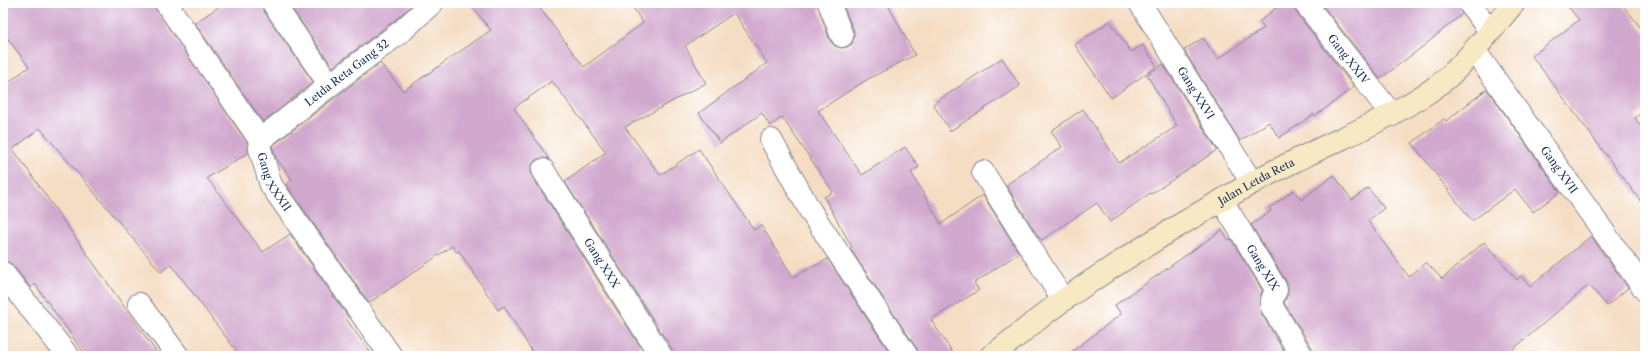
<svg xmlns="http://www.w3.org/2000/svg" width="1648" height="359" font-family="'Libre Caslon Text',serif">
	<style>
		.building { fill: #d1a9ce }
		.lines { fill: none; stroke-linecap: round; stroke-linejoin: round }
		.street-casing { stroke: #888690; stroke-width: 24 }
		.secondary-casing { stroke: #888690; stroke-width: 24 }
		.street { stroke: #fff; stroke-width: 22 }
		.secondary { stroke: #f6e9c3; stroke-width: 22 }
		.labels { text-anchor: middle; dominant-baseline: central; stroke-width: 3; stroke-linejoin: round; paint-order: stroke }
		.street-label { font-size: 11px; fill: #1b2f5e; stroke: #fff }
	</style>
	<rect width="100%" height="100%" fill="#fff"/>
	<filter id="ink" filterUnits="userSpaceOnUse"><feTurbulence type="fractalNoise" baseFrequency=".025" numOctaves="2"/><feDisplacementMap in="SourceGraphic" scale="8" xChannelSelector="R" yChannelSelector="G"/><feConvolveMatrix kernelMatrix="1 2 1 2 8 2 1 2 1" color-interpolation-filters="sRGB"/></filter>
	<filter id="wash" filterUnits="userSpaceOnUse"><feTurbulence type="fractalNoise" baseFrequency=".012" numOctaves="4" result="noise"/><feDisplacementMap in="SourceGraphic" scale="16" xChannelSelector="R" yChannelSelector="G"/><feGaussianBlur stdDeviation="0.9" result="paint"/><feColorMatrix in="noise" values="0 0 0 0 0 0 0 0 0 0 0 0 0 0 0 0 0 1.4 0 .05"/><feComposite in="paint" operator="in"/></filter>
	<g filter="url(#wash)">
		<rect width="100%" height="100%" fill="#f5ddc3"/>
		<g id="blocks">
			<!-- building -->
			<path class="building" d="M3,3H152L248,144V153L207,178L263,252L290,234L348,317L346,319L373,356H240L171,264L161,272L40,128L13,149L159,356H86L35,284L31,288L13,265L8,262L3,261V86L29,67L3,32Z
				M224,3H261L263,10L313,82L263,122L195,23Z
				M288,3H414L395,20L333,67Z
				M469,3H536L584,67L643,23L630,3H817L830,41L835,46L841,48L847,47L852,44L854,37V31L842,3H887L915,55L868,79L818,111L862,175L905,147L919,167L911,172L941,224L983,195L1019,253L974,283L979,290L931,320L955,356H919L917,349L850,248L852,247L824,197L833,192L782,117L770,126L762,113L720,143L699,113L767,63L734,13L685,46L706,83L625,127L660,175L699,149L754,230L761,225L793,277L828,259L892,356H673L672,349L565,182L606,152L552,81L514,108L549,159L542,158L536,160L532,165L531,171L532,176L646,356H535L504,306L498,310L459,251L456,252L452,246L369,303L286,184L292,179L276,158L272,146L380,63L403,91L491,30Z
				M1282,3H1293L1295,11L1354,87L1315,116L1314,114L1279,138L1269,122L1240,141L1184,50L1203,38L1218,59L1264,28L1259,22Z
				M1321,3H1457L1462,14L1426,44L1380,79Z
				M1565,3H1621L1645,33V111L1635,118L1645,132V207L1532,56L1579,20Z
				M1110,21L1131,52L1143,45L1157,66L1111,98L1075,45Z
				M1002,58L1020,86L950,131L933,104Z
				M1163,64L1217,150L1151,194L1150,193L1110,222L1097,203L1042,240L1040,238H1039L1006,185L1062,147L1051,131L1083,109L1119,163L1177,126L1147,75Z
				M1487,89L1560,192L1533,212L1515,189L1472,221L1412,143L1444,119L1446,121Z
				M1334,175L1352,200L1368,188L1384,208L1368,221L1409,277L1426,262L1442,279L1484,242L1517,280L1521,276L1530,287L1591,236L1628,288L1607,306L1589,285L1505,356H1314L1313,349L1284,303L1288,294V286L1286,281L1251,225L1271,211L1269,208L1294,190L1301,200Z
				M1222,230L1229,240L1231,239L1262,290L1260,300L1261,313L1287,356H1066L1121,314L1115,305Z"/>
		</g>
	</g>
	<g filter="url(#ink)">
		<use href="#blocks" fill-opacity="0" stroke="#888690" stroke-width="1"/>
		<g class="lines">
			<defs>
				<g id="street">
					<path id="s1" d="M166,3L260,140V149L271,185L391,356"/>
					<path d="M273,3L330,85"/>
					<path d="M829,3L842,36"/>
					<path id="s2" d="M1140,3L1252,183"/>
					<path id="s3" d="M1305,3L1392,115"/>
					<path d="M1469,3L1490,31"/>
					<path id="s4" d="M1474,50L1645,290"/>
					<path id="s5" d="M260,140L330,85L403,30L432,3"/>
					<path d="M771,140L811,212L907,356"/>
					<path id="s6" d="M543,170L661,356"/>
					<path d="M983,172L1063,300"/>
					<path id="s7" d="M1222,201L1275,287L1276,290L1272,300V307L1302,356"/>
					<path d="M3,273L68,356"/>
					<path d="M139,304L178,356"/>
				</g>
				<g id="secondary">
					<path id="s8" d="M991,356C1016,338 1039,317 1065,299C1125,257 1188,219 1252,183C1288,163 1326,146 1364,128C1393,113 1423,99 1448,77C1473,55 1493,27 1514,3"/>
				</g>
			</defs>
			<!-- street casing -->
			<use href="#street" class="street-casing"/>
			<!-- secondary casing -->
			<use href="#secondary" class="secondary-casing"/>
			<!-- street -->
			<use href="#street" class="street"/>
			<!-- secondary -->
			<use href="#secondary" class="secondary"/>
		</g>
	</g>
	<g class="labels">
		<!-- street labels -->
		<g class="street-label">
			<text stroke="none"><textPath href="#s3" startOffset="71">Gang XXIV</textPath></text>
			<text stroke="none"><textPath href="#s5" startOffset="110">Letda Reta Gang 32</textPath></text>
			<text stroke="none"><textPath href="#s2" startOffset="106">Gang XXVI</textPath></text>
			<text stroke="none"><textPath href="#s4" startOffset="147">Gang XVII</textPath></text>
			<text stroke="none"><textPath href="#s1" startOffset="211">Gang XXXII</textPath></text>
			<text stroke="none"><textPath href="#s8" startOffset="318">Jalan Letda Reta</textPath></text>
			<text stroke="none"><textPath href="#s6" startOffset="110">Gang XXX</textPath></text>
			<text stroke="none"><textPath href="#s7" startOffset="78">Gang XIX</textPath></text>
		</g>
	</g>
	<!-- margin -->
	<rect width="1648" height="359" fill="none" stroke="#fff" stroke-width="16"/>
</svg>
